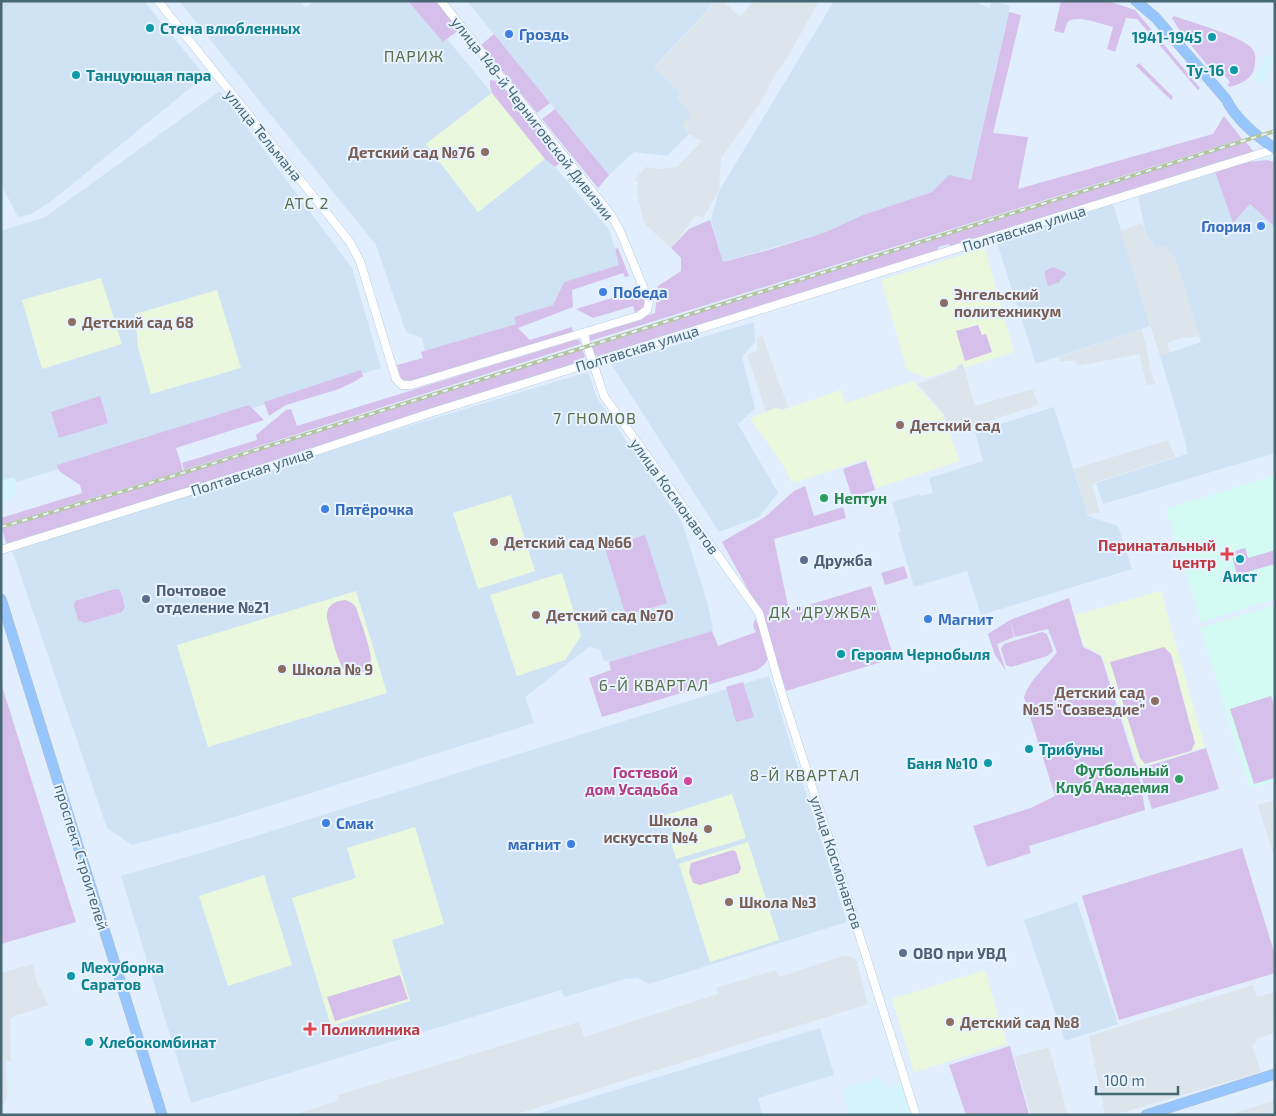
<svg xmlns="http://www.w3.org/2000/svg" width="1276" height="1116" font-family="'Exo 2',sans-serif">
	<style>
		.residential { fill: #cfe3f5 }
		.commercial { fill: #d4f4fe }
		.industrial { fill: #dce5eb }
		.education { fill: #eaf9de }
		.medical { fill: #d4fbf3 }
		.green { fill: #d6bfeb }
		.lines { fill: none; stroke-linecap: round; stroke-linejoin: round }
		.minor-casing { stroke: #b8cddc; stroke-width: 9 }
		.major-casing { stroke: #aebdc2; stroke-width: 11 }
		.minor { stroke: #fff; stroke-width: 8 }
		.major { stroke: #97c5fe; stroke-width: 10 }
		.rail-casing { stroke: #b4c6a0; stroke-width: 4 }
		.rail { stroke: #e8f3ff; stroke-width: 2; stroke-dasharray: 5.5; stroke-linecap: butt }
		.culture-dot { fill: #0f9aa8; stroke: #e8f3ff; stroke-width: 2 }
		.shop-dot { fill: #3f7fe0; stroke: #e8f3ff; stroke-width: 2 }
		.education-dot { fill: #8d6e63; stroke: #e8f3ff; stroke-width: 2 }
		.leisure-dot { fill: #2e9e5b; stroke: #e8f3ff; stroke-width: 2 }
		.health-dot { fill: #e0444e; stroke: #e8f3ff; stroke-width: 2 }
		.service-dot { fill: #5c6f8a; stroke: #e8f3ff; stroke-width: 2 }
		.hotel-dot { fill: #d1479c; stroke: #e8f3ff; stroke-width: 2 }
		.labels { text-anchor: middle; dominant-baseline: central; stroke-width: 4; stroke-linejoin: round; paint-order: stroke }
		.culture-label { font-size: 15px; font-weight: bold; fill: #0d838f; stroke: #e8f3ff; text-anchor: start }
		.shop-label { font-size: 15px; font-weight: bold; fill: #366cbe; stroke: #e8f3ff; text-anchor: start }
		.street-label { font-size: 15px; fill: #476875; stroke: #e8f3ff }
		.education-label { font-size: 15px; font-weight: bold; fill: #785e54; stroke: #e8f3ff; text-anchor: start }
		.leisure-label { font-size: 15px; font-weight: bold; fill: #27864d; stroke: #e8f3ff; text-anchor: start }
		.health-label { font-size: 15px; font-weight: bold; fill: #be3a42; stroke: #e8f3ff; text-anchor: end }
		.service-label { font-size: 15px; font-weight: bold; fill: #4e5e75; stroke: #e8f3ff; text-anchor: start }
		.hotel-label { font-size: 15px; font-weight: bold; fill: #b23c85; stroke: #e8f3ff; text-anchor: end }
		.neighbourhood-label { font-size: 16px; letter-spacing: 1px; fill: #5a704a; stroke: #e8f3ff }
	</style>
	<rect width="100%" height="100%" fill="#e1eefd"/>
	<!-- residential -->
	<path class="residential" d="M1,1H144L205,76L54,199L32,214L18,217L1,184Z
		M179,1H300L306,8L314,1H409L444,42L447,39L492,93L426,144L478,212L545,159L552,164L609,229L620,265L564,282L553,305L515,317L516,324L425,351L422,338L406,332L376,245Z
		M467,1H716L654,67L681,93L677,98L693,116L682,125L689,134L667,156L634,152L609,175Z
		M834,1H974L989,8L992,1H996L1010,6L971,180L949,176L932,192L863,215L826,232L723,262L711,220L719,191Z
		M220,91L352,268L381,368L1,487V231L45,217Z
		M1215,172L1233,223L1250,204L1275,227V453L1103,504L1096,483L1187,454L1185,440L1160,356L1201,342L1176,260L1160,248H1155L1146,234L1138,197Z
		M1113,204L1150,326L1036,364L996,240Z
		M754,322L755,342L742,357L755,408L738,424L778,493L759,517L719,532L611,364Z
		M588,372L597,398L682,522L706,598L713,627L712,631L609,662L603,660L600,649L589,647L525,697L534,723L221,821L132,845L107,828L12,550L428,420Z
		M1054,407L1088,516L1118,526L1132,569L981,615L967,571L914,587L898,533L901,532L892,502L920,494L921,496L933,493L929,478L983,461L975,432Z
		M769,676L847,922L649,984L637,978L625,979L565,997L561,990L191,1103L121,876L204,852Z
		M1077,902L1118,1024L1065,1041L1024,920Z
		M820,1028L834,1075L758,1098L762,1115H533Z"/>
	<!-- commercial -->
	<path class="commercial" d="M1267,54L1273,58L1265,85L1254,78Z
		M14,477L17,486L14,488L16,496L1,501V481Z
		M881,1077L885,1089L901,1084L910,1115H850L843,1089Z"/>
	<!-- industrial -->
	<path class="industrial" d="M717,1H723L740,17L754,1H819L787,58L776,73L761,102L721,158L719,191L703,218L696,215L671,248L644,223L637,193L638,182L635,179L646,167L660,169L677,167L702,141L689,134L681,125L692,115L677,97L681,93L654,68Z
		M1142,223L1146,234L1155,248L1166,246L1176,260L1199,335L1190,338L1183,337L1167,343L1170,353L1160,356L1120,231Z
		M1141,329L1147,349L1151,372L1156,384L1147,385L1139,354L1078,366L1075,360L1060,362L1059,357Z
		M762,335L788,407L783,409L777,408L766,412L747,354L757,351V337Z
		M963,364L975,406L1029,390H1033L1038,405L951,433L944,414L918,384L958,369L957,366Z
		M1168,440L1175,457L1096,482L1092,486L1100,512L1088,515L1074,469Z
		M1275,800V860L1258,805Z
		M845,955L856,959L868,1004L514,1115H294L339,1100L338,1095L579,1022L584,1037L718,994L716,988L776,970L779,977Z
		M33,964L37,983L49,1005L14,1016L10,1019L11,1061H6L7,1098L1,1108V973Z
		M1253,985L1257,997L1275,992L1273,1004L1275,1033L1259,1038L1252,1046L1261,1072L1114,1115H1105L1089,1036Z
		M1049,1047L1068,1115H1031L1014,1057Z
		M1275,1100V1115H1228L1257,1106Z"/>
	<!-- education -->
	<path class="education" d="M492,93L545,159L478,212L426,144Z
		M985,248L1014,352L964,368L962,363L957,365V368L927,378L907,370L881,280Z
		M101,278L122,344L42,369L22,300Z
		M217,290L241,368L151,394L138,347L135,314Z
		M913,381L942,414L960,461L877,488L866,459L793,483L781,462L750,418L775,408L783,410L840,390L846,403Z
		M511,495L535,571L478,589L453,513Z
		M562,573L581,636L565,660L517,676L490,595Z
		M356,591L387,693L208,747L177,645Z
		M1161,591L1205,747L1155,763L1138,766L1102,655L1084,646L1075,615Z
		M732,794L746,838L676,859L669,836L674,834L670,823L665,824L663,816Z
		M415,827L444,924L392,940L410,1001L331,1026L292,898L356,878L347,848Z
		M748,842L779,940L710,962L679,864Z
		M264,875L292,965L228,986L199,896Z
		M985,970L1007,1044L914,1072L892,999Z"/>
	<!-- medical -->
	<path class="medical" d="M1275,475V599L1201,622L1166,509Z
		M1275,605V781L1250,788L1200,628Z"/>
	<!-- green -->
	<path class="green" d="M437,1L459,30L443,42L409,2Z
		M1061,1H1108L1135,10L1200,88L1198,90L1137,19L1126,18L1115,52L1107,49L1113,27C1103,25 1076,14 1068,22C1066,24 1065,30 1064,33L1054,31Z
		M1009,12L1021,15L993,133L1028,137L1018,189L1213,134L1224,116L1242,139L590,341V335L593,333L655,313L658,286L681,271V258L671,248L689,229L710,220L723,262L769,250L826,232L863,215L932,192L949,175L971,180Z
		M1174,16C1190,22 1246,37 1253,50C1257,56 1255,63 1254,69C1252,79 1239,85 1230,87L1227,85L1230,82L1222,72L1216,76L1181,33L1172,18Z
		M494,34L550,103L537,113L481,45Z
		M1139,63L1173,97L1171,100L1136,66Z
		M490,80L498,81L563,161L555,167L545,159L492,93L490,86Z
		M555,109L609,175L598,188L542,119Z
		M1245,141L1254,152L951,247L949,244L938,247L939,251L599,356L594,355L591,346Z
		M1267,160L1275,162V227L1250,204L1233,223L1215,172L1248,162Z
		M618,248L629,276L625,277L623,273L572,290L573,307L518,328L530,340L572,327L573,332L410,381L401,379L397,365L423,358L421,352L516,324L514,317L553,305L564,282L619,265L615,249Z
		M1053,267L1065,272L1066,275L1060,280V282L1048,286L1045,276V271Z
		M641,289L645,299V306L635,313L633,306L593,318L576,309Z
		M978,325L982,335L986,334L992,352L965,361L956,331Z
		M574,340H579L581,344L184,470L182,463L257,440L256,435L286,410L291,409L297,426Z
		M582,348L585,356L581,363L418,417L7,546L2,529Z
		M361,370L363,376L352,383L339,389L286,405L269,416L264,402Z
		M100,396L108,423L59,438L51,412Z
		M249,405L264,420L176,448L183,471L1,525V518L82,493L80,485L59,471L57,465Z
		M866,461L875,490L852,497L843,469Z
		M805,486L814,516L843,507L846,518L774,539L789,611L871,586L894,658L786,691L764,619L722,542L765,517L794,491Z
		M645,535L667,603L626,616L605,548Z
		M1245,548L1248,558L1275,550V564L1237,575L1231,552Z
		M904,566L908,578L885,585L881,573Z
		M115,589L120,590L125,607L122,612L85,623L78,620L74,606L75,601Z
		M1069,598L1083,647L1101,656L1134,761L1132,762H1135L1138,769L1145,810L1029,846L1031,853L987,867L973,826L1031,808L1055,796L1024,697C1030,679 1046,667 1057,652L1048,629L1015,637L1010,620Z
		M346,600L352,603L356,607C360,620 371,648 371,660C370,670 356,679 347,673C338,667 330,630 327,618C326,605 334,601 346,600Z
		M755,619L759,626L768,658L765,664L757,670L602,717L589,678L611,670L609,662L712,631L718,646L756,632L753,626Z
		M1010,620L1014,637L997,644L1006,671L995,655L988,634Z
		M1042,632L1047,634L1053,651L1047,656L1011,667L1006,665L1001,649L1004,644Z
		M1164,647L1171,654L1195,743L1191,751L1145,764L1140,758L1110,662Z
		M743,682L754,717L736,722L726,687Z
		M1,683L76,922L1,944Z
		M1271,696L1275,707V778L1254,784L1230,709Z
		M1206,748L1219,789L1152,809L1139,769Z
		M1242,848L1275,955V973L1119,1020L1082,896Z
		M733,850L736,852L741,868L739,873L700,885L693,883L689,872L691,863Z
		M400,975L408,999L335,1021L327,997Z
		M1010,1046L1029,1115H966L949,1065Z"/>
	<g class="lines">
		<defs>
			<path id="minor" d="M158,1L349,241L360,261L396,379L402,385H411L639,316L647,310L649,301L620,231L611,215L441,1
				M583,333L604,396L759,613L782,694L830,842L916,1115
				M1,550L280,463L433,412L1275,149"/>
			<path id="major" d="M1136,1L1155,17L1226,99C1236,120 1257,136 1275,149
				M1,599L162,1115
				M1146,1115L1275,1074"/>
		</defs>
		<!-- minor casing -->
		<use href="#minor" class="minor-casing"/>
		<!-- major casing -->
		<use href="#major" class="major-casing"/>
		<!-- minor -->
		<use href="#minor" class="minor"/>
		<!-- major -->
		<use href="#major" class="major"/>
		<defs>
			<path id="rail" d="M1,527L144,485L1275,131"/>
		</defs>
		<!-- rail casing -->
		<use href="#rail" class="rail-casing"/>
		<!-- rail -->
		<use href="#rail" class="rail"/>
	</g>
	<!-- markers -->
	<g class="culture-dot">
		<circle cx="150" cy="28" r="5"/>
		<circle cx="1212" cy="37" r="5"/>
		<circle cx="1234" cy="70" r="5"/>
		<circle cx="76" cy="75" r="5"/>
		<circle cx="1240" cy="559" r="5"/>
		<circle cx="841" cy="654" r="5"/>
		<circle cx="1029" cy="749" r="5"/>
		<circle cx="988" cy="763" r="5"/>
		<circle cx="71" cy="976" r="5"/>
		<circle cx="89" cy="1042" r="5"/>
	</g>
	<g class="shop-dot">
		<circle cx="509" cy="34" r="5"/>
		<circle cx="1261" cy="226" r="5"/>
		<circle cx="603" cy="292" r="5"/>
		<circle cx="325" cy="509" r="5"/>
		<circle cx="928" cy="619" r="5"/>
		<circle cx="326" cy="823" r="5"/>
		<circle cx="571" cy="844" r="5"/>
	</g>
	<g class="education-dot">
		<circle cx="485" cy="152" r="5"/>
		<circle cx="944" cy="303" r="5"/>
		<circle cx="72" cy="322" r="5"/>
		<circle cx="900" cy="425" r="5"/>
		<circle cx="494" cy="542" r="5"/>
		<circle cx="536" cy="615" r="5"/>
		<circle cx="282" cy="669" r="5"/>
		<circle cx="1155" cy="701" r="5"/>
		<circle cx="708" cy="829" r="5"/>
		<circle cx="729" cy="902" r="5"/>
		<circle cx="950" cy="1022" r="5"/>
	</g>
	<g class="leisure-dot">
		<circle cx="824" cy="498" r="5"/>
		<circle cx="1179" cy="779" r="5"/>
	</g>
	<g class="health-dot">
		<path d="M1224.5 546.5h5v5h5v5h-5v5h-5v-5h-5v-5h5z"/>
		<path d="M307.5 1021.5h5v5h5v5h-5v5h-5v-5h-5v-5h5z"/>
	</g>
	<g class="service-dot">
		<circle cx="804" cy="560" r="5"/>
		<circle cx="146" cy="599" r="5"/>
		<circle cx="903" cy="953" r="5"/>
	</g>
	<circle class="hotel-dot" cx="688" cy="781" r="5"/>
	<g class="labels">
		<!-- culture labels -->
		<g class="culture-label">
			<text x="160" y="28">Стена влюбленных</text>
			<text x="1202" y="37" text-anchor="end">1941-1945</text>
			<text x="1224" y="70" text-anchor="end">Ту-16</text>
			<text x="86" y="75">Танцующая пара</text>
			<text x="1240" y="576" text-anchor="middle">Аист</text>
			<text x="851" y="654">Героям Чернобыля</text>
			<text x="1039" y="749">Трибуны</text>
			<text x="978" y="763" text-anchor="end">Баня №10</text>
			<text x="81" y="967">Мехуборка<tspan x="81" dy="17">Саратов</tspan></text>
			<text x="99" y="1042">Хлебокомбинат</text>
		</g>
		<!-- shop labels -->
		<g class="shop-label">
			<text x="519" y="34">Гроздь</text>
			<text x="1251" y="226" text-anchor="end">Глория</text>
			<text x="613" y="292">Победа</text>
			<text x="335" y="509">Пятёрочка</text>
			<text x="938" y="619">Магнит</text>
			<text x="336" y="823">Смак</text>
			<text x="561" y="844" text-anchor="end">магнит</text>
		</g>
		<!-- street labels -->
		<g class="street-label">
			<text transform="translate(533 118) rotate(52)">улица 148-й Черниговской Дивизии</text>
			<text transform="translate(264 135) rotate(51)">улица Тельмана</text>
			<text transform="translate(1024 228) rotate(-17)">Полтавская улица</text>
			<text transform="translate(637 348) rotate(-17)">Полтавская улица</text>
			<text transform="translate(252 471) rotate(-18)">Полтавская улица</text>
			<text transform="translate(675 496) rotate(54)">улица Космонавтов</text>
			<text transform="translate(82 857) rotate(73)">проспект Строителей</text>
			<text transform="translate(837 862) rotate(72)">улица Космонавтов</text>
		</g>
		<!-- education labels -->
		<g class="education-label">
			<text x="475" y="152" text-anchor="end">Детский сад №76</text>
			<text x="954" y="294">Энгельский<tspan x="954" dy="17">политехникум</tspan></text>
			<text x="82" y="322">Детский сад 68</text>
			<text x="910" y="425">Детский сад</text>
			<text x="504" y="542">Детский сад №66</text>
			<text x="546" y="615">Детский сад №70</text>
			<text x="292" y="669">Школа № 9</text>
			<text x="1145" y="692" text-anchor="end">Детский сад<tspan x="1145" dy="17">№15 "Созвездие"</tspan></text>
			<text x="698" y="820" text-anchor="end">Школа<tspan x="698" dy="17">искусств №4</tspan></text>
			<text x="739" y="902">Школа №3</text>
			<text x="960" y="1022">Детский сад №8</text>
		</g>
		<!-- leisure labels -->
		<g class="leisure-label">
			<text x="834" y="498">Нептун</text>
			<text x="1169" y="770" text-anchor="end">Футбольный<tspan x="1169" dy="17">Клуб Академия</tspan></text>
		</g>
		<!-- health labels -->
		<g class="health-label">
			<text x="1216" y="545">Перинатальный<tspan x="1216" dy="17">центр</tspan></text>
			<text x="321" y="1029" text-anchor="start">Поликлиника</text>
		</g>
		<!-- service labels -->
		<g class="service-label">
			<text x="814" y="560">Дружба</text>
			<text x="156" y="590">Почтовое<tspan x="156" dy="17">отделение №21</tspan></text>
			<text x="913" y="953">ОВО при УВД</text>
		</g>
		<!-- hotel labels -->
		<g class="hotel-label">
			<text x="678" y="772">Гостевой<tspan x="678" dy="17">дом Усадьба</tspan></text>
		</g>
		<!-- neighbourhood labels -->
		<g class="neighbourhood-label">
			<text x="414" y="55">ПАРИЖ</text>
			<text x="307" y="202">АТС 2</text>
			<text x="595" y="417">7 ГНОМОВ</text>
			<text x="823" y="611">ДК "ДРУЖБА"</text>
			<text x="654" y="684">6-Й КВАРТАЛ</text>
			<text x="805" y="774">8-Й КВАРТАЛ</text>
		</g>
	</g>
	<!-- border -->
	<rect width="1276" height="1116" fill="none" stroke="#476875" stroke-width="5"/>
	<!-- scale -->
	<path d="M1096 1086v8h82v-8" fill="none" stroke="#476875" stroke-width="2.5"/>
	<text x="1104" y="1086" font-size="15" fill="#476875" stroke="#e8f3ff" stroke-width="4" paint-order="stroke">100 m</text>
</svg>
